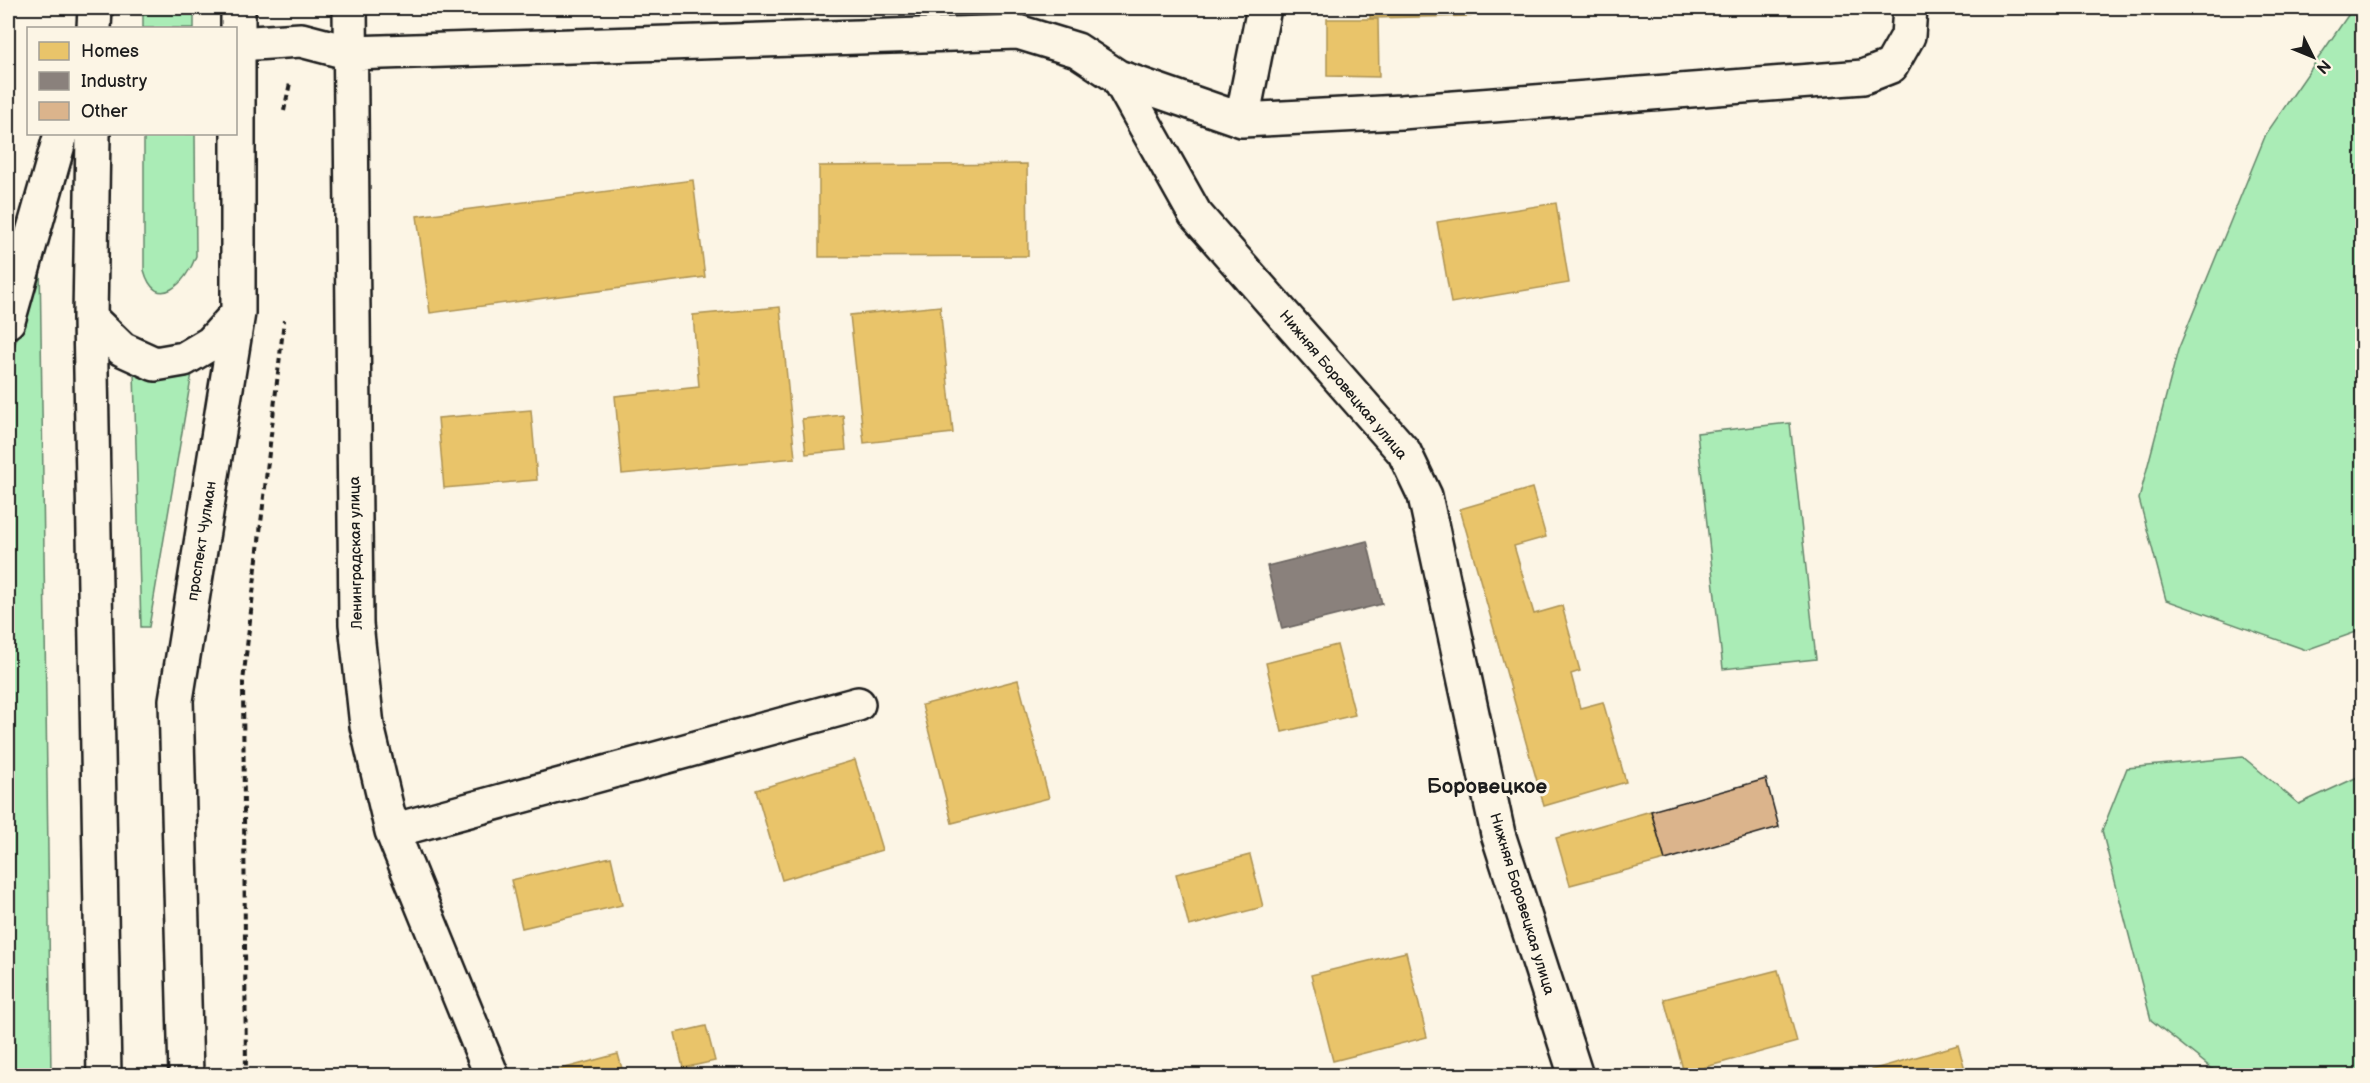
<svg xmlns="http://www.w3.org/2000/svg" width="2370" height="1083" font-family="'Balsamiq Sans',sans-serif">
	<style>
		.green { fill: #aaecb6; stroke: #638469; stroke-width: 1.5 }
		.homes { fill: #e9c46a; stroke: #ac9253; stroke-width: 1.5 }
		.industry { fill: #8a817c; stroke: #69635f; stroke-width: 1.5 }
		.building { fill: #dbb48c; stroke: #1c1c1c; stroke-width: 1.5 }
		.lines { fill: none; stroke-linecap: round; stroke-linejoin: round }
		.minor-casing { stroke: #1c1c1c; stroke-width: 38 }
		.secondary-casing { stroke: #1c1c1c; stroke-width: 38 }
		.path { stroke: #1c1c1c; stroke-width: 4; stroke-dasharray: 6 4.5; stroke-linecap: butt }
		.minor { stroke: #fcf5e5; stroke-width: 33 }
		.secondary { stroke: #fcf5e5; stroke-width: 33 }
		.labels { text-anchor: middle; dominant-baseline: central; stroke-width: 6; stroke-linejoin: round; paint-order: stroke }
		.street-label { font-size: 15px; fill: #1c1c1c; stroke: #fcf5e5 }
		.district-label { font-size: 21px; font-weight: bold; fill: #1c1c1c; stroke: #fcf5e5 }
	</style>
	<rect width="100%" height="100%" fill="#fcf5e5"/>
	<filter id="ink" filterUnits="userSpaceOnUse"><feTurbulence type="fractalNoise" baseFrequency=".0167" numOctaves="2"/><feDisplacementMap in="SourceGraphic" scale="12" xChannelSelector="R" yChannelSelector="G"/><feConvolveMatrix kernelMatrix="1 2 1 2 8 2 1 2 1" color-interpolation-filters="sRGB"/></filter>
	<g filter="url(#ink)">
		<!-- green -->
		<path class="green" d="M143,8H194V28H143Z
			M2353,8H2362V630L2306,650L2166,600L2139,499L2178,350L2266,134Z
			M144,134H195L196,256C187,282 156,314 144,270Z
			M40,258L51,1075L9,1076L8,381L11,358Z
			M134,373L163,379L192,373L149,627H141Z
			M1790,423L1816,659L1723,669L1697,433Z
			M2243,757L2299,804L2362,775V1075H2220L2151,1020L2102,831L2127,768Z"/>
		<!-- homes -->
		<path class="homes" d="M1370,8H1471V16L1370,18Z
			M1327,19H1378L1379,77L1327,76Z
			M1027,164L1028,256L819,257V166Z
			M693,180L705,277L430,313L417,216Z
			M1556,203L1569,283L1451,303L1437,222Z
			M940,306L953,433L864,443L850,315Z
			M780,307L795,458L622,474L615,396L699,387L693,315Z
			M531,410L537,480L444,488L438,418Z
			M843,415L846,450L806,454L802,419Z
			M1532,488L1546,537L1514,546L1534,614L1562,606L1580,671L1571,674L1580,708L1603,702L1626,782L1544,806L1460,509Z
			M1337,645L1355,715L1282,732L1266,663Z
			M1018,680L1049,798L952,823L922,705Z
			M855,760L882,850L782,880L756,790Z
			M1651,811L1665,860L1570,885L1556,838Z
			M1250,855L1263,907L1189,926L1176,874Z
			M611,857L622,905L522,928L511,880Z
			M1406,952L1427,1037L1333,1061L1311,975Z
			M1778,970L1797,1042L1684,1073L1664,999Z
			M706,1026L715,1061L683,1068L675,1033Z
			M1958,1045L1967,1076H1873L1871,1070Z
			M618,1054L624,1076H551L550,1072Z
			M870,1071L871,1076H852V1074Z"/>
		<!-- industry -->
		<path class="industry" d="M1367,541L1382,604L1282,629L1267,566Z"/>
		<!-- building -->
		<path class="building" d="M1766,779L1779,827L1665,860L1651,811Z"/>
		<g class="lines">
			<defs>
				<path id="minor" d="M350,8L356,624L367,726L392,831L492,1076
					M1264,8L1242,120L1118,77L1195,214L1404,452L1425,496L1498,834L1576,1076
					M237,44L301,40L351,53L1018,32L1077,50L1118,77
					M1242,120L1401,112L1863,77L1891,66L1908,36L1910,8
					M8,321L61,134
					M392,831L858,704"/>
				<path id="secondary" d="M94,28L95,8
					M93,134L90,318L104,1076
					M90,318L122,349L155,364L184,359L211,343L238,313
					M186,1076L176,700L238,313V8"/>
			</defs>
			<!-- minor casing -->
			<use href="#minor" class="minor-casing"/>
			<!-- secondary casing -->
			<use href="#secondary" class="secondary-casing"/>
			<!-- path -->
			<path class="path" d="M284,111L290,83
				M246,1076L243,682L284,320"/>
			<!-- minor -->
			<use href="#minor" class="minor"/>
			<!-- secondary -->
			<use href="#secondary" class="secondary"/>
		</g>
	</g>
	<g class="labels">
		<!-- street labels -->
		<g class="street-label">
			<text transform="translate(1343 385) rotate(50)">Нижняя Боровецкая улица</text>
			<text transform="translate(202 541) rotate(-81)">проспект Чулман</text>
			<text transform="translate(356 553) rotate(-91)">Ленинградская улица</text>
			<text transform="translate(1522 904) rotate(73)">Нижняя Боровецкая улица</text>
		</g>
		<!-- district labels -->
		<g class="district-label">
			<text x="1487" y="786">Боровецкое</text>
		</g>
	</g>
	<!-- margin -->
	<rect width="2370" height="1083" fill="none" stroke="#fcf5e5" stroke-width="30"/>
	<rect x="15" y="15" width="2340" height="1053" fill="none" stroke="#1c1c1c" stroke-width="2" filter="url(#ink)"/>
	<!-- legend -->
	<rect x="27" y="27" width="210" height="108" fill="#fcf5e5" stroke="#a29e95" stroke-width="1.5"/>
	<rect x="39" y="42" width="30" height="18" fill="#e9c46a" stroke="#a29e95" stroke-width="1.5"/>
	<text x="81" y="57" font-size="18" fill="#1c1c1c">Homes</text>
	<rect x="39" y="72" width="30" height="18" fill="#8a817c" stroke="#a29e95" stroke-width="1.5"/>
	<text x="81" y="87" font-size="18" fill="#1c1c1c">Industry</text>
	<rect x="39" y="102" width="30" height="18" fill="#dbb48c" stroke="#a29e95" stroke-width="1.5"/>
	<text x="81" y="117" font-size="18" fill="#1c1c1c">Other</text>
	<!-- north arrow -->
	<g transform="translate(2313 57) rotate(133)" stroke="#fcf5e5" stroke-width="4.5" paint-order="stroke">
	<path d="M0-4.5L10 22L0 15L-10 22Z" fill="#1c1c1c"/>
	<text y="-9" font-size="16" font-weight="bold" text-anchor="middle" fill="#1c1c1c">N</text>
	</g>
</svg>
